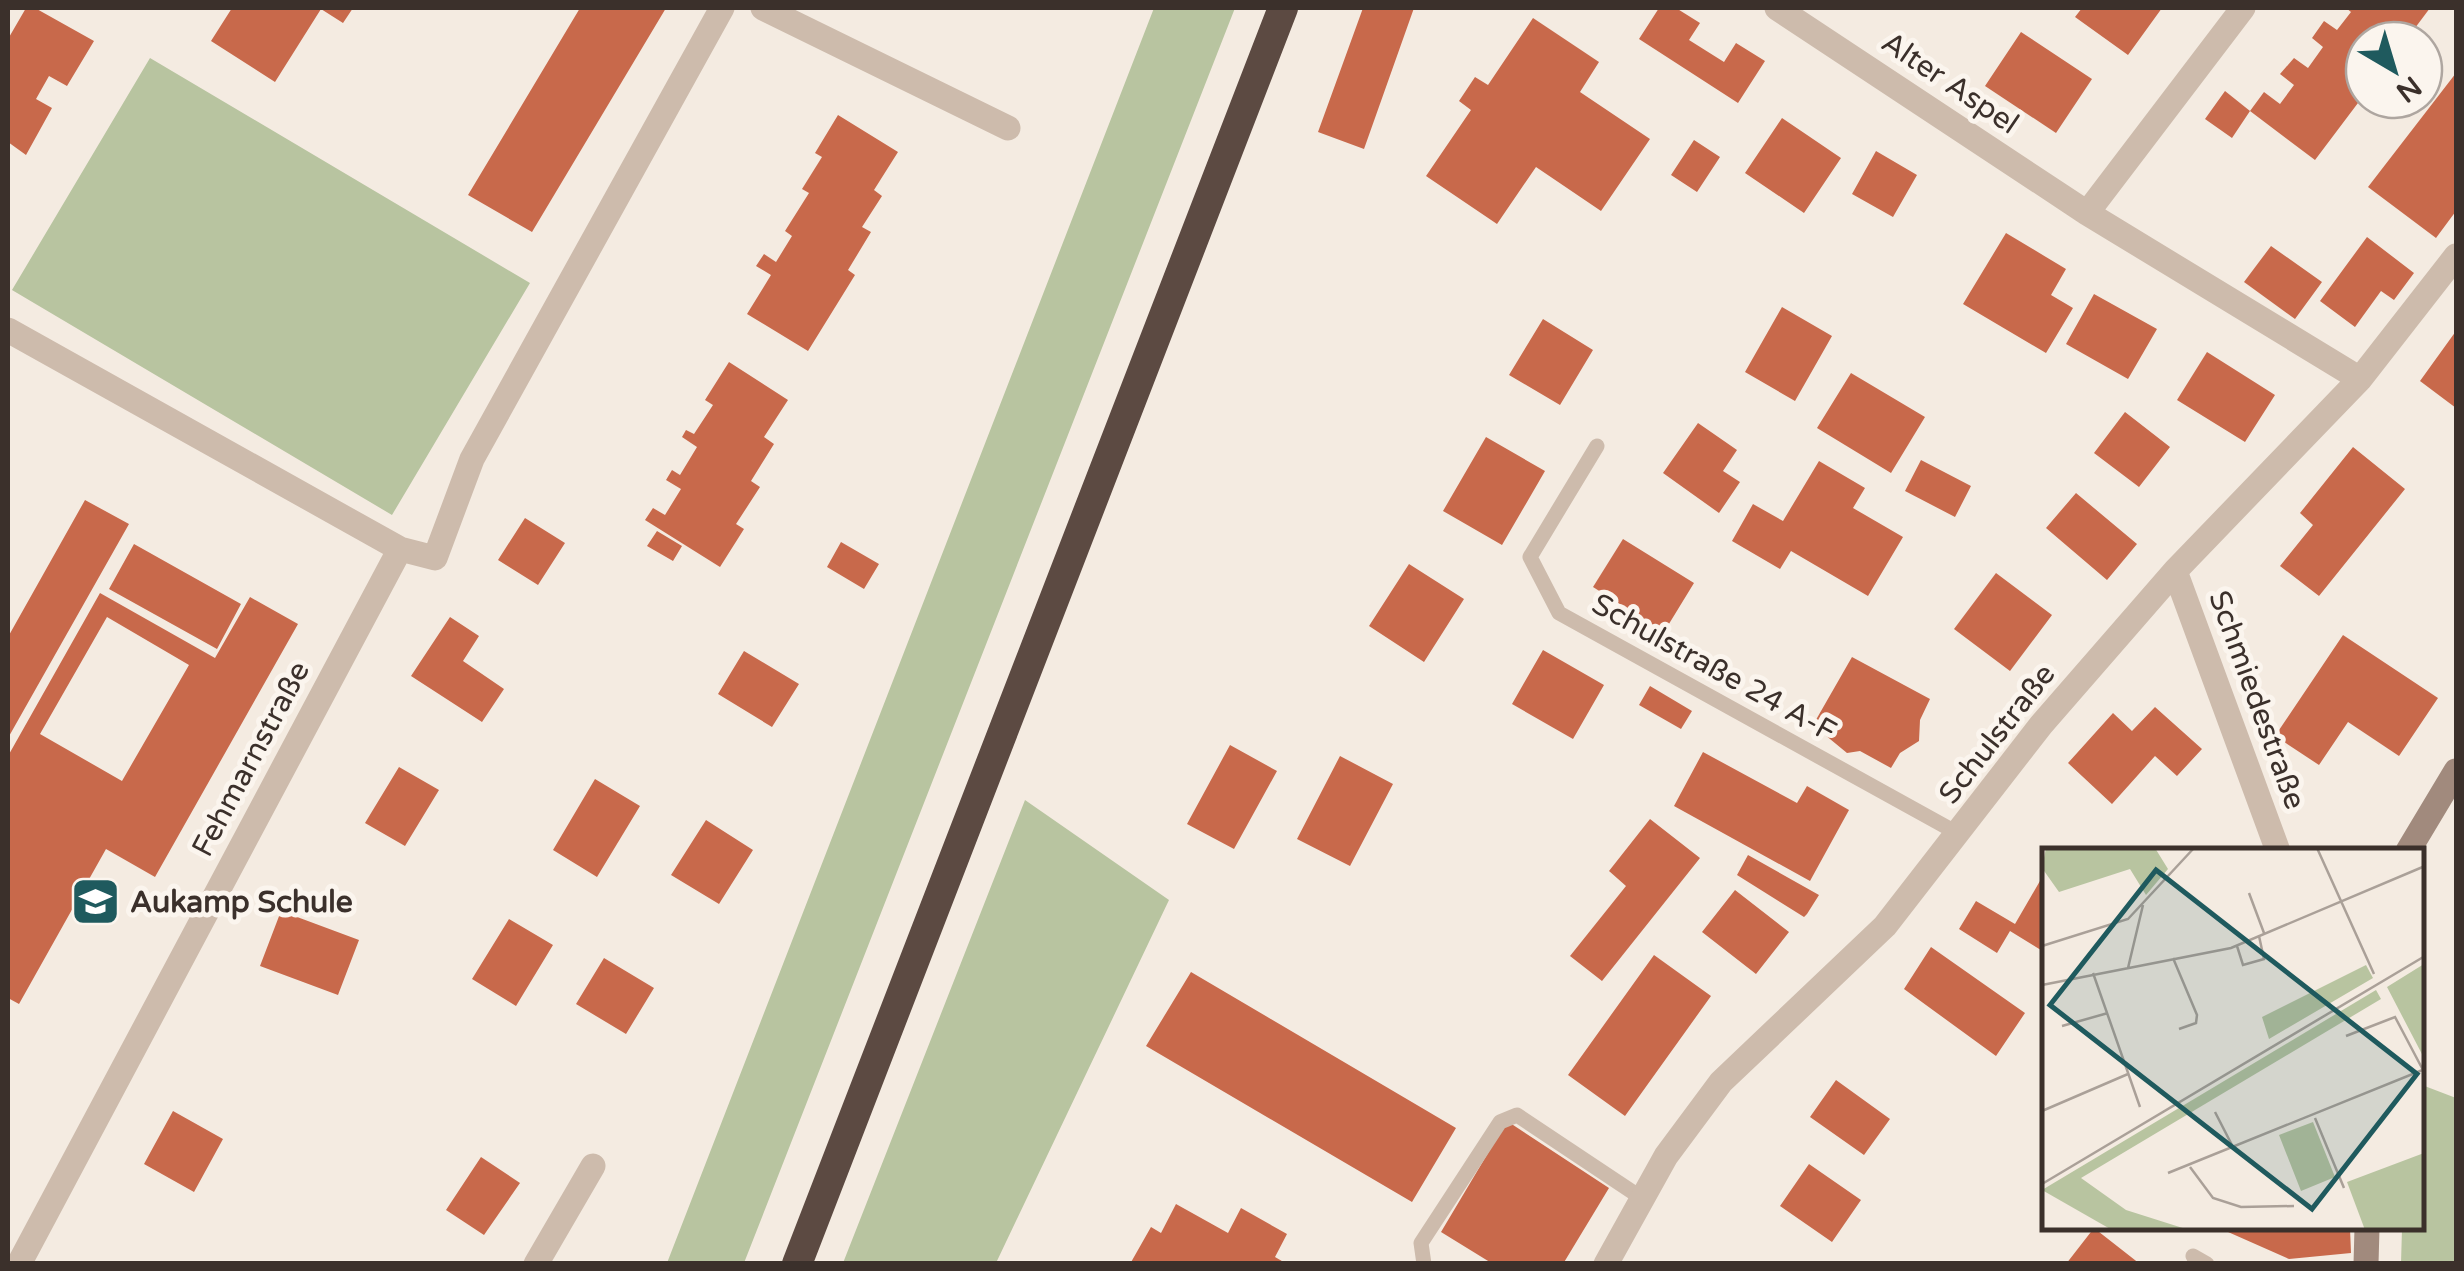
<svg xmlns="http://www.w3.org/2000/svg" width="2464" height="1271" font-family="'Varela Round',sans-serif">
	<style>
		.green { fill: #b8c4a0 }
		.building { fill: #c8694b; fill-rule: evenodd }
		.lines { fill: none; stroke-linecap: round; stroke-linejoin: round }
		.lane { stroke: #cdbbac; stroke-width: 15 }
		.street { stroke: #cdbbac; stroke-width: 25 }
		.secondary { stroke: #a18a7d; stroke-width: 25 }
		.highway { stroke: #5c4a42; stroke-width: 30 }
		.labels { text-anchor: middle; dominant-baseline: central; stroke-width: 10; stroke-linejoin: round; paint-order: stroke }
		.street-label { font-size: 30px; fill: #3b302b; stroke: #fbf5ee }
		.poi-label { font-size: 30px; font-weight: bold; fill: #3b302b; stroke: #fbf5ee; text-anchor: start }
		.inset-road { fill: none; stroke: #aaa098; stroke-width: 2.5 }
		.view { fill: #1f5a5e; fill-opacity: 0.15; stroke: #1f5a5e; stroke-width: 5 }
		.inset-edge { fill: none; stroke: #3b302b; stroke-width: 5 }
	</style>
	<rect width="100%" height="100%" fill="#f4ebe1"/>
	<!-- green -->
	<path class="green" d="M1154,8H1235L744,1263H667Z
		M150,58L530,283L392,515L12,290Z
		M1025,800L1169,900L996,1263H843Z
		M2422,1085L2456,1098V1263H2401L2402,1229L2422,1228Z"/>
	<!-- building -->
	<path class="building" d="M26,8H35L94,41L67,86L49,76L36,99L52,108L26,155L8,142V39Z
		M232,8H353L343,23L321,9L275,82L211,41Z
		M580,8H666L532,232L468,195Z
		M1363,8H1414L1364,149L1318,132Z
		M1659,8H1676L1700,23L1689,40L1724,62L1736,43L1765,61L1738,103L1639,39Z
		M2082,8H2162L2128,55L2075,17Z
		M2346,8H2430L2406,40H2364V95L2315,160L2250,111L2264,92L2280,104L2294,85L2280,74L2294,58L2308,68L2323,47L2312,38L2324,21L2337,30L2351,12Z
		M1533,18L1599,62L1580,92L1650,139L1601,211L1536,167L1497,224L1426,176L1471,110L1459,101L1475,77L1488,85Z
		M2021,32L2092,79L2056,133L1985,86Z
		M2456,73V211L2436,238L2368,187Z
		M2225,91L2250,111L2232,138L2205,119Z
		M838,115L898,152L874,190L882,196L862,227L871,232L848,270L855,275L808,351L747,314L771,275L756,266L764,254L776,262L792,236L785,231L809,193L802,189L822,157L815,153Z
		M1782,118L1841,158L1804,213L1745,173Z
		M1694,140L1720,157L1697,192L1671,175Z
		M1876,151L1917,175L1893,217L1852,194Z
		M2006,233L2066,269L2051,295L2073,308L2046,353L1963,304Z
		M2367,237L2414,273L2394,300L2381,291L2355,327L2320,301Z
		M2271,246L2322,282L2295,319L2244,282Z
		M2094,294L2157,329L2128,379L2066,344Z
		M1782,307L1832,336L1795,401L1745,372Z
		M1543,319L1593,350L1560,405L1509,375Z
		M2456,331V408L2420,381Z
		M2207,352L2275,395L2245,442L2177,400Z
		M729,362L788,400L764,437L774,444L751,481L760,487L736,524L744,529L720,567L645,520L653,508L665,515L681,489L666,480L672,470L680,475L697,447L682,437L686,430L694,434L713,405L705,400Z
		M1851,373L1925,417L1891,473L1817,428Z
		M2125,412L2170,447L2139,487L2094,453Z
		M1698,423L1737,450L1723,471L1740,482L1719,513L1663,473Z
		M1486,437L1545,471L1502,545L1443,511Z
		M2353,447L2405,489L2319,596L2280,566L2313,525L2300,513Z
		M1921,460L1971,486L1955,517L1905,491Z
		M1819,461L1865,488L1853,508L1903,537L1868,596L1791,551L1780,569L1732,541L1753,504L1783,521Z
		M2076,493L2137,544L2107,580L2046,528Z
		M85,500L129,524L8,738V637Z
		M525,518L565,543L538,585L498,560Z
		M657,531L682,546L673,561L647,546Z
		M1623,539L1694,583L1664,632L1593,587Z
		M841,542L879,564L864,589L827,567Z
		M134,544L241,604L217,649L109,589Z
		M1409,564L1464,599L1424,662L1369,626Z
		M1996,573L2052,615L2010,671L1954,629Z
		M100,593L215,658L250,597L298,624L155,877L106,849L19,1004L8,998V756ZM107,617L189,665L122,781L40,734Z
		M450,617L479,636L463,661L504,689L482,722L411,676Z
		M2343,635L2438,698L2399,756L2348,722L2319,765L2275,736Z
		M1543,650L1604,685L1573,739L1512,704Z
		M744,651L799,684L772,727L718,694Z
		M1852,657L1930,699L1920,720L1919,741L1900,753L1891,768L1860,751L1847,753L1813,725Z
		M1650,686L1692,711L1681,729L1639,705Z
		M2155,707L2202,749L2177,776L2155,756L2112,804L2068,763L2113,713L2132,731Z
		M1230,745L1277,771L1234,849L1187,824Z
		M1703,752L1797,803L1807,786L1849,810L1810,881L1674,806Z
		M1340,756L1393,784L1350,866L1297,839Z
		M399,767L439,790L405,846L365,823Z
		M595,779L640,806L597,877L553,850Z
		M1650,819L1700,858L1602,981L1570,956L1626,886L1609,871Z
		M706,820L753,850L719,904L671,875Z
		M1748,855L1819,895L1807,914L1804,917L1737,875Z
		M2044,874V952L2010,931L1997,953L1959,929L1976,901L2015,924Z
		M1735,890L1789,932L1756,974L1702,932Z
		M281,911L359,940L338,995L260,966Z
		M509,919L553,945L516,1006L472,979Z
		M1931,947L2025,1013L1996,1056L1904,989Z
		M1654,955L1711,996L1625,1116L1568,1075Z
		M604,958L654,988L626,1034L576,1004Z
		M1191,972L1456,1128L1412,1202L1146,1046Z
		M1836,1080L1890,1119L1864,1155L1810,1117Z
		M173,1111L223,1139L194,1192L144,1164Z
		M1507,1121L1609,1188L1563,1264H1493L1441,1232Z
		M481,1157L520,1183L484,1235L446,1210Z
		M1809,1164L1861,1200L1832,1242L1780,1206Z
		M1176,1204L1228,1233L1241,1208L1287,1234L1275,1257L1287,1264H1130L1151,1227L1161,1233Z
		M2094,1228L2140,1264H2066Z
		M2219,1228H2350L2351,1253L2289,1259Z"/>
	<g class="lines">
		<!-- lane -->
		<path class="lane" d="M1597,446L1530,557L1559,613L1959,834
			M2193,1256L2207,1264
			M1424,1264L1421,1243L1500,1122L1517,1115L1643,1199"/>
		<!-- street -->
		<path class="street" d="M763,8L1008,128
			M1777,8L2087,213L2360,379
			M2087,213L2243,8
			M8,330L400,549
			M2175,571L2278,851
			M19,1264L400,549L435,558L472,459L722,8
			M536,1264L593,1166
			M1606,1264L1666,1156L1721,1082L1885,926L2041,725L2175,571L2360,379L2456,256"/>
		<!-- secondary -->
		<path class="secondary" d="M2408,851L2456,771
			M2366,1264L2367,1228"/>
		<!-- highway -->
		<path class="highway" d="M797,1264L1283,8"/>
	</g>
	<!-- icons -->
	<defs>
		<symbol id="school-square" viewBox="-11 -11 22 22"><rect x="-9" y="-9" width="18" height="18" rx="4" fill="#1f5a5e" stroke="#fbf5ee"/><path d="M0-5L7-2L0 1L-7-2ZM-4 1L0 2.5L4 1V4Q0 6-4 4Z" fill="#fff"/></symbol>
	</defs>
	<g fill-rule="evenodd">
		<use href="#school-square" x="68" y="874" width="55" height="55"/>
	</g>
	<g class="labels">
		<!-- street labels -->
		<g class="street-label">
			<text transform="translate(1950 83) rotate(34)">Alter Aspel</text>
			<text transform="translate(1714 668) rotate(29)">Schulstraße 24 A-F</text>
			<text transform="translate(2257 700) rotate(70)">Schmiedestraße</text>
			<text transform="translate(1997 734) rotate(-52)">Schulstraße</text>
			<text transform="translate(251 759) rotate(-62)">Fehmarnstraße</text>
		</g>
		<!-- poi labels -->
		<g class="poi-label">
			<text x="130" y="902">Aukamp Schule</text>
		</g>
	</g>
	<!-- overview -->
	<g transform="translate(2042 848)">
		<rect width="382" height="382" fill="#f4ebe1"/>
		<path d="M4,0H113L126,21L104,47L88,21L17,44L0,20ZM382,116V210L345,139ZM324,117L331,130L227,191L220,169ZM334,142L339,151L39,330L84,362L147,382H70L0,342ZM271,274L293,329L259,343L237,287ZM382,305V382H323L305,334Z" fill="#b8c4a0"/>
		<path class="inset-road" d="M275,0L332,126M207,45L222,85M0,98L86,71L152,0M195,98L201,117L222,111L217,88M131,110L155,167L154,175L137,181M86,120L101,57M51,125L98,259M0,137L189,100L383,18M20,178L66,165M304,188L353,169L381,222M0,263L86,226M173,264L192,301M273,270L302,340M148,319L171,350L199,359L252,358M126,325L383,221M0,336L383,108"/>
		<path class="view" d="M114,22L375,226L270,361L8,157Z"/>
		<rect width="382" height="382" class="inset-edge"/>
	</g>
	<!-- border -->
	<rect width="2464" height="1271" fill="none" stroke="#3b302b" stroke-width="20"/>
	<!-- north arrow -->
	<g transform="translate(2394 70) rotate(142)"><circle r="48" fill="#fbf5ee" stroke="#aea6a0" stroke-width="2.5"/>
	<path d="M0-8L18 38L0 25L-18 38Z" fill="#1f5a5e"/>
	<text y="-15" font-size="28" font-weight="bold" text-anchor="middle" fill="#3b302b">N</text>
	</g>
</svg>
